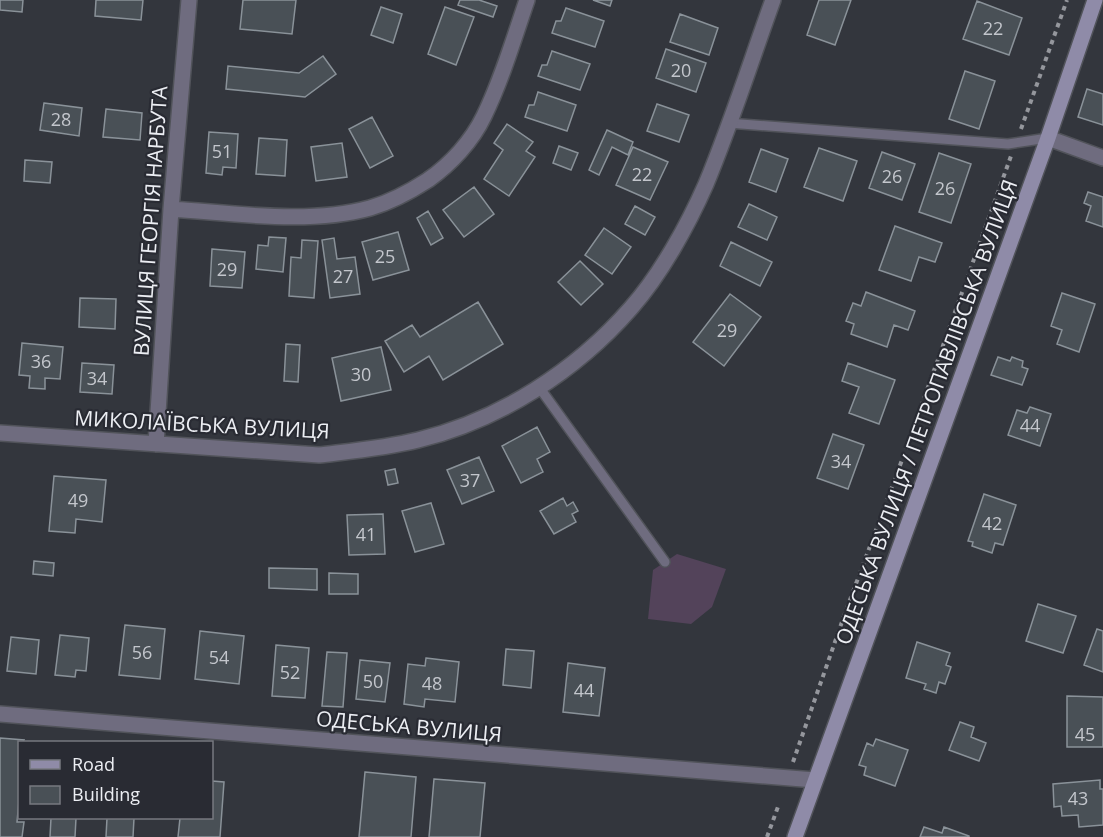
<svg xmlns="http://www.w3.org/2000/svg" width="1103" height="837" font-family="'Open Sans',sans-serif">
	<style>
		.green { fill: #53435a }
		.building { fill: #495056; stroke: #8a9299; stroke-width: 1.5 }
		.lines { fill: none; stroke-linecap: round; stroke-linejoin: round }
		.lane-casing { stroke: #51535a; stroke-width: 12 }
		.street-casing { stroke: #51535a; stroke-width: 18 }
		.secondary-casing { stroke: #51535a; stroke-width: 18 }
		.path { stroke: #95979d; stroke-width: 4; stroke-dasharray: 4.5 4.5; stroke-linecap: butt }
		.lane { stroke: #6f6c7f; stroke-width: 9 }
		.street { stroke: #6f6c7f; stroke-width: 15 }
		.secondary { stroke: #8f8ba8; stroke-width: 15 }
		.labels { text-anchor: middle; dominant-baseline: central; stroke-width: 4.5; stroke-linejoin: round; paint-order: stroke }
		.number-label { font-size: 18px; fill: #c3c6cc }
		.street-label { font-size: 21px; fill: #eceef3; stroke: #292b33 }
	</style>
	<rect width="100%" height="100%" fill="#33363d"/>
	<!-- green -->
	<path class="green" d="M677,554L726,569L712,607L691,624L648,619L653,570Z"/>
	<!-- building -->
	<path class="building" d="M0,0H23L22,12L0,10Z
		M96,0H143L141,20L95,16Z
		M243,0H296L292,34L240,29Z
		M460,0H479L497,6L493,17L458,5Z
		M593,0H612L610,6Z
		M819,0H851L835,45L807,35Z
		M977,1L1022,18L1009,55L963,39Z
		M381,7L402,14L393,43L371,35Z
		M445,7L474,17L456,65L428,54Z
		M566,8L604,21L595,47L552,33L556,21H561Z
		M680,14L718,28L709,55L670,42Z
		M666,49L706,63L696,92L656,78Z
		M552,51L590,64L580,90L538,76L542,65H547Z
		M323,56L336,74L305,97L226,89L228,66L299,73Z
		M965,71L995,81L979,129L949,119Z
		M1087,89L1103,94V125L1078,117Z
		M538,92L576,105L567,131L525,117L529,105H534Z
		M44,103L82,108L79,136L40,130Z
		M657,104L689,115L679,142L647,131Z
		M106,109L142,113L140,140L103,137Z
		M372,117L393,156L370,168L349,129Z
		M507,124L533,142L526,151L535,157L509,196L484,179L503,150L494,143Z
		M607,130L633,142L628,155L612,147L599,175L589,170Z
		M209,132L238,134L236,168L223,167L222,175L206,173Z
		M259,138L287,140L285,176L256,174Z
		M342,143L347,177L316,181L311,147Z
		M559,146L578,153L571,170L553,163Z
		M633,147L668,162L650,200L616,185Z
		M819,148L857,161L843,201L804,187Z
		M761,149L788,159L776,192L749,182Z
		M882,152L915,164L902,200L869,188Z
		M939,153L971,164L951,223L919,212Z
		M25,160L52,162L50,183L24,181Z
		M474,187L494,214L464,237L443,210Z
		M1088,192L1103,197V227L1086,221L1091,206L1084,203Z
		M749,204L777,217L767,240L738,227Z
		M635,206L655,217L645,235L625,224Z
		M428,211L443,238L431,245L417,218Z
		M895,226L942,243L935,262L919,257L911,281L879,270Z
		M604,228L631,247L612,274L585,255Z
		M398,232L409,270L373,280L362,242Z
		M269,237L286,238L283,272L256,269L258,245L268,246Z
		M334,238L337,259L355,257L360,294L330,298L322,240Z
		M302,240L318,241L314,298L289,296L291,257L301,258Z
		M731,242L772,262L760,286L720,266Z
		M212,249L245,252L242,288L210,286Z
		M580,261L603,284L581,305L558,282Z
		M866,292L915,311L908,330L894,325L887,347L851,334L854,324L846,321L853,303L861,306Z
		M1062,293L1095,304L1079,352L1057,344L1062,330L1051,326Z
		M730,294L761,317L724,366L693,342Z
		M80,298L116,299L115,329L79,327Z
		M478,302L503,344L443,380L429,356L404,372L385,341L412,325L420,337Z
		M22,343L63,347L60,379L45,378V389L29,388L30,376L19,375Z
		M286,344L300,345L298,382L284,381Z
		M381,347L391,390L341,401L332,358Z
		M998,357L1010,361L1012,357L1023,361L1022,367L1028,369L1022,385L991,375Z
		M82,363L114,365L112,394L80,392Z
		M848,363L895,380L879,424L849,413L859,387L842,381Z
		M1030,407L1051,414L1040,446L1008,435L1017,410L1027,413Z
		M537,427L550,452L537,459L543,472L521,483L502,446Z
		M833,434L864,445L848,489L817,478Z
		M479,457L494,491L462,504L447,470Z
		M395,469L398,483L388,485L385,471Z
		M54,476L106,480L102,522L76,519L75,533L49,531Z
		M984,494L1016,505L1003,545L995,543L992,553L972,546L973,542L968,541Z
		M563,498L567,506L573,502L578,511L572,514L576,522L554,534L540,511Z
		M431,503L444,544L415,552L402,511Z
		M383,514L385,554L349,555L347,515Z
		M34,561L54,563L53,576L33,574Z
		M269,568L317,569V590L269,588Z
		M329,573L358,574V594H329Z
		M1038,604L1076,616L1063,653L1026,641Z
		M125,625L165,629L160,679L119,675Z
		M1097,629L1103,631V672L1084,665Z
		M200,631L244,636L239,684L195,679Z
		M60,635L89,638L86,671L76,670L75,677L55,675Z
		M11,637L39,640L36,674L7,671Z
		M917,642L950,653L946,665L951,667L945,684L939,682L936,693L924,689L926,684L906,678Z
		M276,645L309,648L305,698L272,696Z
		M506,649L534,651L531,688L503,685Z
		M327,652L347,653L343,707L322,706Z
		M426,658L459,662L455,702L425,699L424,707L404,704L408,664L425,666Z
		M360,660L390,663L385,702L356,699Z
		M568,663L605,668L599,716L563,712Z
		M1067,696L1103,697V747H1067Z
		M960,722L974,727L971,737L986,743L979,761L949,750Z
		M0,738L24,740L23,742H20V790L17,822H24L22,837H0Z
		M876,739L908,750L895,786L864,775L866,767L859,765L867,743L873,746Z
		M365,772L416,777L411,837H359Z
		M434,779L485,783L480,837H429Z
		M1100,780V789H1103V825L1079,827L1078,815L1062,816L1061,806L1054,807L1053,784Z
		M212,781L224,782L220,837H178L180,818H212Z
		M51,818H76L75,837H50Z
		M107,818H134L133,837H106Z
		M924,827L942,833L944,827L969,836V837H920Z"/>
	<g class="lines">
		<defs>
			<path id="lane" d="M728,123L1008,144L1048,138
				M539,387L665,562"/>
			<path id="street" d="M1048,138L1103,158
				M171,209C234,213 308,225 370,208C391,202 411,191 428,180C451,164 472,141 484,116C502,79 514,38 527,0
				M0,433L319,455C352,451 386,448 418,440C500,420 576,371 631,308C661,274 688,225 706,184C731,124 751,61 773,0
				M156,444L171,209L189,0
				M0,714L815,780"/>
			<path id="secondary" d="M795,837L1048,138L1095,0"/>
		</defs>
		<!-- lane casing -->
		<use href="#lane" class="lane-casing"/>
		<!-- street casing -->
		<use href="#street" class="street-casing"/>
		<!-- secondary casing -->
		<use href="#secondary" class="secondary-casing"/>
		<!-- path -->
		<path class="path" d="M1021,129L1067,0
			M793,762L844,616L898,471L1011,156
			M767,837L779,804"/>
		<!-- lane -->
		<use href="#lane" class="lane"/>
		<!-- street -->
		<use href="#street" class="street"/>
		<!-- secondary -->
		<use href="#secondary" class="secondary"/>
	</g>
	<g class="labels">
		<!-- number labels -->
		<g class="number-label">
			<text x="993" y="28">22</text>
			<text x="681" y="70">20</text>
			<text x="61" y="119">28</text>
			<text x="222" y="151">51</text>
			<text x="642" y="174">22</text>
			<text x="892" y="176">26</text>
			<text x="945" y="188">26</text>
			<text x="385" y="256">25</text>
			<text x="227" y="269">29</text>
			<text x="343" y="276">27</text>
			<text x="727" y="330">29</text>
			<text x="41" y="361">36</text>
			<text x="361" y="374">30</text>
			<text x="97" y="378">34</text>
			<text x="1030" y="425">44</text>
			<text x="841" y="461">34</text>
			<text x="470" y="480">37</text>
			<text x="78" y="500">49</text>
			<text x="992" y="523">42</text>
			<text x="366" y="534">41</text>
			<text x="142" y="652">56</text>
			<text x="219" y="657">54</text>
			<text x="290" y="672">52</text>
			<text x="373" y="681">50</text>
			<text x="432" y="683">48</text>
			<text x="584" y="690">44</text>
			<text x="1085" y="734">45</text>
			<text x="1078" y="798">43</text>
		</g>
		<!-- street labels -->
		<g class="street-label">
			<text transform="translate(150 221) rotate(-86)">ВУЛИЦЯ ГЕОРГІЯ НАРБУТА</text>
			<text transform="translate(926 412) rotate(-70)">ОДЕСЬКА ВУЛИЦЯ / ПЕТРОПАВЛІВСЬКА ВУЛИЦЯ</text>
			<text transform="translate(202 424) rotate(3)">МИКОЛАЇВСЬКА ВУЛИЦЯ</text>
			<text transform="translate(409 726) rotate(5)">ОДЕСЬКА ВУЛИЦЯ</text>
		</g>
	</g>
	<!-- legend -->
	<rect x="18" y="741" width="195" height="78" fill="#292b33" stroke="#777980" stroke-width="1.5"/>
	<rect x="30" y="760" width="30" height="9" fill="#8f8ba8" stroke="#777980" stroke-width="1.5"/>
	<text x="72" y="771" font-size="18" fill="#eceef3">Road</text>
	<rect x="30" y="786" width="30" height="18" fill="#495056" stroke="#777980" stroke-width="1.5"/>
	<text x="72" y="801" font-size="18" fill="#eceef3">Building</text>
</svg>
